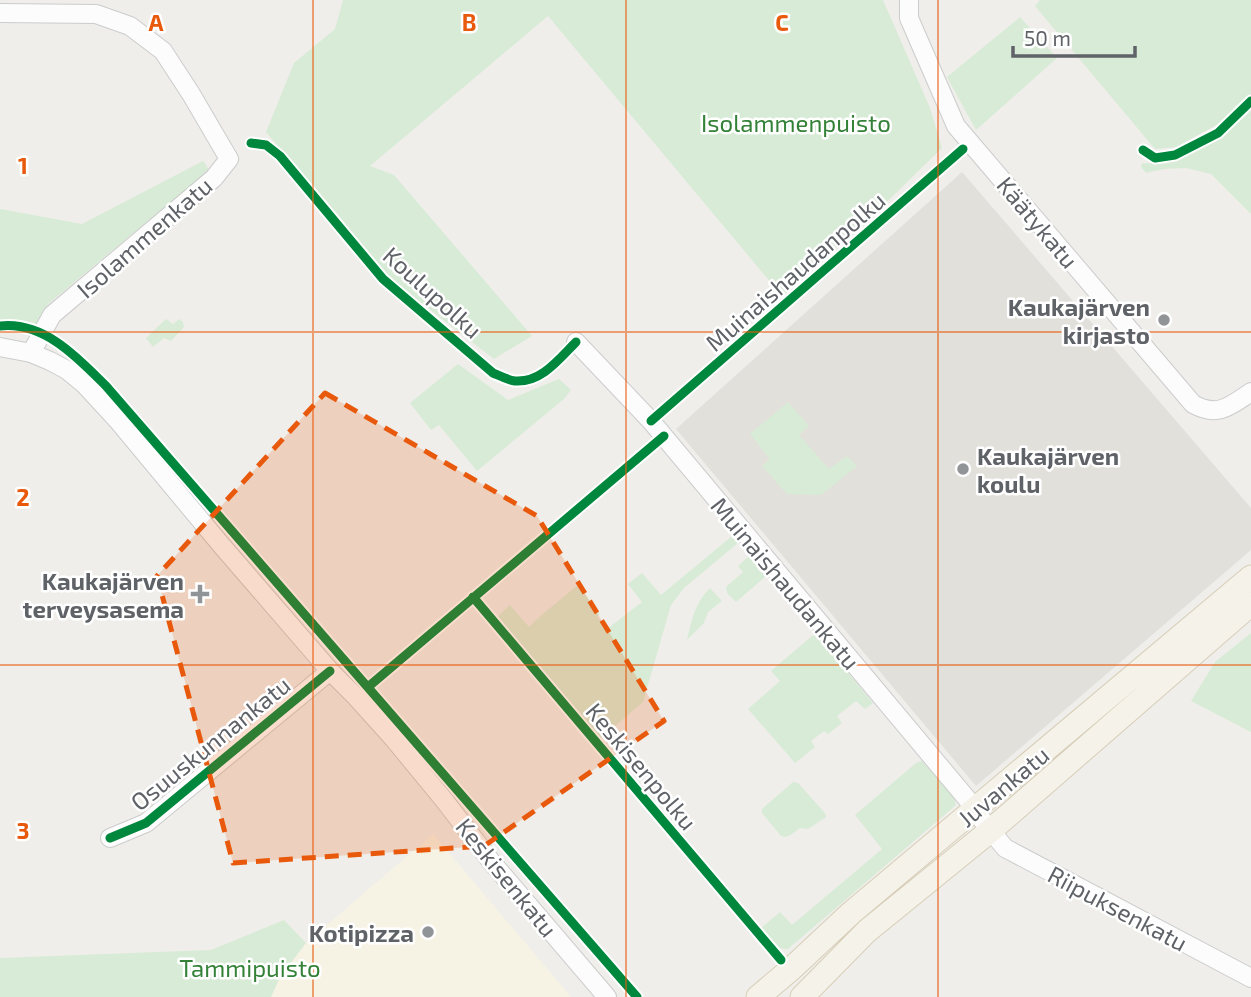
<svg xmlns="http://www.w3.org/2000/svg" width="1251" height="997" font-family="'Exo 2',sans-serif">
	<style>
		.commercial { fill: #f7f3e4 }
		.education { fill: #e2e0da }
		.green { fill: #d8ebd6 }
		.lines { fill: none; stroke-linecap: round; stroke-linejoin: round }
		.minor-casing { stroke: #cbcccc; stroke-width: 20 }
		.major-casing { stroke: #d7ceb8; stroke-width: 25 }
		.minor { stroke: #fdfcfc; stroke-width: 18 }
		.major { stroke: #f4f2e9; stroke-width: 23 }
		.cycleway-casing { stroke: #fff; stroke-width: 13 }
		.cycleway { stroke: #00873e; stroke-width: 9 }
		.marked { fill: #e8590c; fill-opacity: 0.2; stroke: #e8590c; stroke-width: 5; stroke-dasharray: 14 9; stroke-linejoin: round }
		.grid { fill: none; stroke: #e8590c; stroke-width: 2; stroke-opacity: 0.55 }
		.poi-dot { fill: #919496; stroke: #fff; stroke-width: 2.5 }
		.labels { text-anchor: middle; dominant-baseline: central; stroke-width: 5; stroke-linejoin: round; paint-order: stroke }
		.park-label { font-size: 24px; fill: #348238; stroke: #fff }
		.street-label { font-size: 24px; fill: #5f6368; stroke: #fff }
		.poi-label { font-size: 24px; font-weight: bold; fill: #5f6368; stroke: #fff; text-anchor: end }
		.grid-label { font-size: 23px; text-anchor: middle; font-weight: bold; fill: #e8590c; stroke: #fff; stroke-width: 5; stroke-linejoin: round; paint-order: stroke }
	</style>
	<rect width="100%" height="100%" fill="#efeeea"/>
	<!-- commercial -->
	<path class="commercial" d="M433,834L571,997H271L280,977L306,943Z"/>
	<!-- education -->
	<path class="education" d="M962,172L1251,508V550L976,786L676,429Z"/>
	<!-- green -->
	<path class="green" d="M343,0H883L930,108L942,148L855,233L782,296L548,16L370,166L394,175L532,336L494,359L389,278L266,132L294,63L335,29Z
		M1040,0H1251V94L1220,123L1176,147L1155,149L1035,6Z
		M1020,17L1057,58L976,130L947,77Z
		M1251,111V214L1211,174L1186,168L1164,169L1146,173L1141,167L1142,163C1185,166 1220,137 1251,111Z
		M203,161L209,170L48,304L36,325L0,324V209L82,224Z
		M166,319L173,324L179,319L183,322L184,327L171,341L164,338L153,347L146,338Z
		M458,364L508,400L559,379L571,390L564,399L477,471L439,425L431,430L410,403Z
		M788,402L809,426L799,435L829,469L847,456L857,466L821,495L787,494L762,466L770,459L750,434Z
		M732,536L738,543L684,588L671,605L643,702L600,739L496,618L510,605L529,627L537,619L578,585L600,614L597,617L607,629L642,602L628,584L642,573L661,595Z
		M749,556L766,576L736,602L727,593L726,587L743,572L738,566Z
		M710,588L722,601L708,612L704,623L687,640C692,619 695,603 710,588Z
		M1251,633V732L1191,701L1215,662Z
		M817,635L873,703L865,709L856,701L837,716L842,723L828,734L824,731L811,741L815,747L795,763L748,709L780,681L771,671L812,636Z
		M922,761L954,797L956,805L788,949C774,950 768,938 760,929L780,912L792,925L882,849L855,815L916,763Z
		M793,782L798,783L825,813L826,817L808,829L800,828C794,832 789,839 781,836L762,813V809Z
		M284,920L306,943L280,977L271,997H0V958L211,950Z"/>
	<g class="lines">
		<defs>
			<path id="minor" d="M909,0V18L956,126L1193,404C1218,418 1230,406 1251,392
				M0,13L96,14L130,26L163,51L191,94L229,159L214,178L52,315L31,353
				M576,342L651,421L968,800L974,810L1005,848L1251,978
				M0,347L31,353L50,361L67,370L84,384L119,422L222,546L330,671L356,697L393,738L444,800L490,860L607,997
				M110,838L146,823L330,671"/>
			<path id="major" d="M758,997L790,970L851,913L1251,577
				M802,997L867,931L990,831L1251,604"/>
		</defs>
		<!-- minor casing -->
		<use href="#minor" class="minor-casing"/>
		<!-- major casing -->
		<use href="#major" class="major-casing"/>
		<!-- minor -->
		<use href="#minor" class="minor"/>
		<!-- major -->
		<use href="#major" class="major"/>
		<defs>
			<path id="cycleway" d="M251,143L266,145L280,156L383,279L493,373C500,376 508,380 515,381C541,383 559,359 576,342
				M1143,150L1155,158L1175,155L1218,133L1251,101
				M0,326C44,321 78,358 106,386L637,997
				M651,421L963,149
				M473,597L781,960
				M368,687L664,436
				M110,838L146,823L330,671"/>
		</defs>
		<!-- cycleway casing -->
		<use href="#cycleway" class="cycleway-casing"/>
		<!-- cycleway -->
		<use href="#cycleway" class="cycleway"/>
	</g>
	<!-- marked area -->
	<path class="marked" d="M325,393L537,516L664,721L484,846L233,863L157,576Z"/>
	<!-- grid -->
	<path class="grid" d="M313,0V997M626,0V997M938,0V997M0,332H1251M0,665H1251"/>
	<!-- markers -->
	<g class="poi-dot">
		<circle cx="1164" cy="320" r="7"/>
		<circle cx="963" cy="469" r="7"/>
		<path d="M196.5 583.5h7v7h7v7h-7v7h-7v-7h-7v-7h7z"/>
		<circle cx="428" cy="932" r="7"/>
	</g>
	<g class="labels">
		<!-- park labels -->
		<g class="park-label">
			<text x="796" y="122">Isolammenpuisto</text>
			<text x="250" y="967">Tammipuisto</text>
		</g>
		<!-- street labels -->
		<g class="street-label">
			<text transform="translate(1038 222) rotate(50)">Käätykatu</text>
			<text transform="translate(144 237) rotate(-41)">Isolammenkatu</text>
			<text transform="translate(795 271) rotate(-41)">Muinaishaudanpolku</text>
			<text transform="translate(433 292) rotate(42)">Koulupolku</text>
			<text transform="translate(786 583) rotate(50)">Muinaishaudankatu</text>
			<text transform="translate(210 743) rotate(-39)">Osuuskunnankatu</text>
			<text transform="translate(642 766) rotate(50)">Keskisenpolku</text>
			<text transform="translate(1003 786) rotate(-40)">Juvankatu</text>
			<text transform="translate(507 877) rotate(51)">Keskisenkatu</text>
			<text transform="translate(1118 908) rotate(28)">Riipuksenkatu</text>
		</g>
		<!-- poi labels -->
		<g class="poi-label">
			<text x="1150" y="306">Kaukajärven<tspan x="1150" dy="28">kirjasto</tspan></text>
			<text x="977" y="455" text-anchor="start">Kaukajärven<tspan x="977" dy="28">koulu</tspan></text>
			<text x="184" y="580">Kaukajärven<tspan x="184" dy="28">terveysasema</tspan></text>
			<text x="414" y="932">Kotipizza</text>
		</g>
	</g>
	<g class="grid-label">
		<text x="156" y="31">A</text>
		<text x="469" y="31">B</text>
		<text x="782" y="31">C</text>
		<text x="23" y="174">1</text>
		<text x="23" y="506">2</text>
		<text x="23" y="839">3</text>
	</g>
	<!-- scale -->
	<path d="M1013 46v10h122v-10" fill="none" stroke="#5f6368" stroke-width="3.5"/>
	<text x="1024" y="46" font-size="21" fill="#5f6368" stroke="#ffffff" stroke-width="5" paint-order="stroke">50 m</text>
</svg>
